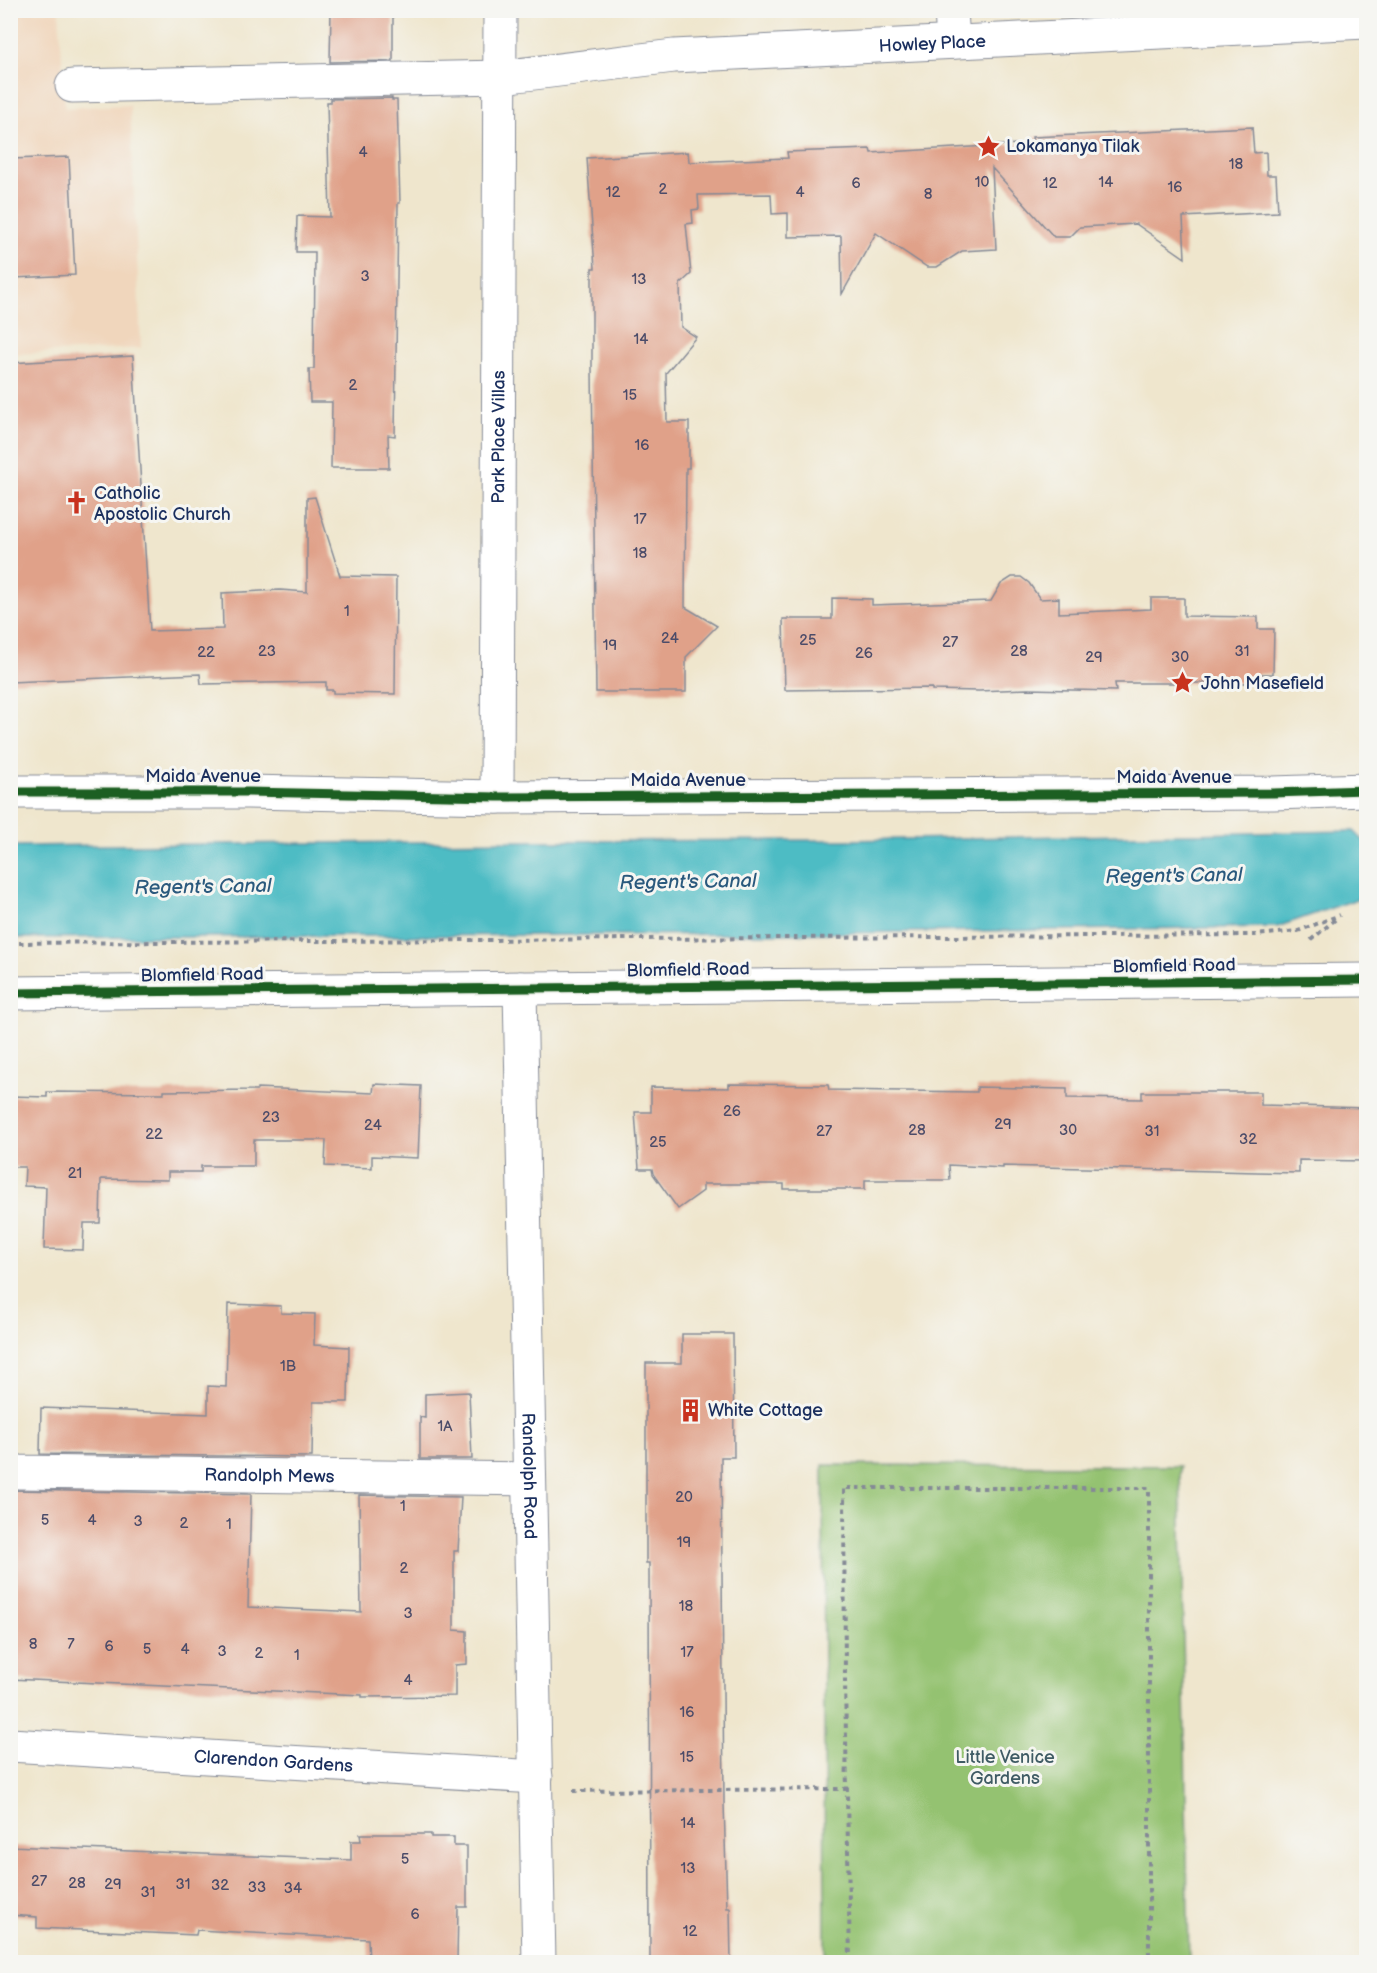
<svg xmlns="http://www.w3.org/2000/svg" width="1377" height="1973" font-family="'Balsamiq Sans',sans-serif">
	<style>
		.built { fill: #f0d6bc }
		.green { fill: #94c271; stroke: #587868; stroke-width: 1.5 }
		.water { fill: #4dbcc4; stroke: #347691; stroke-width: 1.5 }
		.building { fill: #e0a189 }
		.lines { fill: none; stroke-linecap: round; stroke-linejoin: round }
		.minor-casing { stroke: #858a96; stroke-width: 35 }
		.path { stroke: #858a96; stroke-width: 4; stroke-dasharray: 4.5 4.5; stroke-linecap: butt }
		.minor { stroke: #fff; stroke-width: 33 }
		.cycleway-casing { stroke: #f6f6f2; stroke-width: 13 }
		.cycleway { stroke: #1b5e20; stroke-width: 9 }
		.labels { text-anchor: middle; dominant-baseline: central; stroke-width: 6; stroke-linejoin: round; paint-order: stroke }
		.number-label { font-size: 15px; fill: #4c4c69 }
		.street-label { font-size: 18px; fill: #1b2f5e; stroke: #f6f6f2 }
		.poi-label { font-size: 18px; fill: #1b2f5e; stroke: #f6f6f2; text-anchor: start }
		.park-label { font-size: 18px; fill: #3f5b64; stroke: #f6f6f2 }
		.water-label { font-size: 20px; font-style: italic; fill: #2a597d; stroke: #f6f6f2 }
	</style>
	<rect width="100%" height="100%" fill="#f6f6f2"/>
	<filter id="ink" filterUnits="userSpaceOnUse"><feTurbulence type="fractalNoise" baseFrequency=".0167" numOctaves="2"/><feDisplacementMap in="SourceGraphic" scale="12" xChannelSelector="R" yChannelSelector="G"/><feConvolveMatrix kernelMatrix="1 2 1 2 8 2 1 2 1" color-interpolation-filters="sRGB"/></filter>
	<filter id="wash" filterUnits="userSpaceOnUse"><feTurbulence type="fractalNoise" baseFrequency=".008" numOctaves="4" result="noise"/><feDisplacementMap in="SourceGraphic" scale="24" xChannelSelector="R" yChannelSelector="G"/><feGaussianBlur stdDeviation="1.35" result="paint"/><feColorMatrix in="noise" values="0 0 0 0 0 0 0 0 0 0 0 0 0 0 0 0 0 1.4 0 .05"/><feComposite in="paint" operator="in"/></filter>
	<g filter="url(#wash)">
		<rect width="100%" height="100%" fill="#efe6cd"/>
		<!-- built -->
		<path class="built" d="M10,11H59L65,108L130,105L141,348L11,354Z"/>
		<!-- green -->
		<path class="green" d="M823,1465L1180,1466L1189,1962H825Z"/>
		<!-- water -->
		<path class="water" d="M1354,831L1366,843V896L1277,927L773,934L11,938V846L520,841L847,840Z"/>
		<g id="blocks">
			<!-- building -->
			<path class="building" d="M331,10H393V61L330,62Z
				M392,98V100H397L400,203H398L395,436L388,435L389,468H331L332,402H310L309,369H314L315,252H296L297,216L330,217L327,102H330V99Z
				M1252,127L1254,153L1266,152L1267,175H1276L1278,212L1183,217L1185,258L1136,224L1080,227L1070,237H1054L992,168L996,249L962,251L937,267H927L876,233L842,294L841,236L788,237V213L772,214L771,194L698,195L699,209L692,210L693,223L686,224L691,274L680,284L681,327L696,337L666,373L667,422H689V468H686L685,607L717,626L686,657V692H596L592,369V268H595L587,158L688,152L689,162L788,158L787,152L870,149L871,153L988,146L1033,143L1032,137Z
				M69,157L75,275L14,278L10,216V159Z
				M133,356L150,631L223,629L222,593L280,590L307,592V498L315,497L340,576L396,577L395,694L333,693V690H326V682L201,684L200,674L10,682V363Z
				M1012,577H1021L1029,583L1040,599L1059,598V613L1151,609V598H1184V616L1258,617V629H1274L1273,674H1258L1255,683H1115L1116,691L1028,689L979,691L932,690V688L785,690L783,619H832V598L872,599V605L991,601L1001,584Z
				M374,1084L421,1086L418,1158L372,1156V1168L325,1166L326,1140H254V1166H201V1172H168V1180L101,1179L100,1223H84L83,1250L44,1249L46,1187L24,1186L25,1167H10V1096L47,1097V1092L164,1093V1091L257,1090V1088L373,1093Z
				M729,1084L828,1085L829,1090L977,1092V1087L1067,1089V1098L1142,1099V1092H1261V1105L1366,1108V1161L1299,1160V1173L1003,1166V1168L949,1165L950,1180H865V1189H784V1184H703V1191L678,1209L653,1174L652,1169H639L635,1112H651V1087L729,1088Z
				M228,1304L281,1306V1313L315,1314L314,1345L349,1347L348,1402H313L312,1457L40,1454L41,1408L208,1414V1386L226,1387Z
				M682,1334H733L734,1457H721L724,1803L727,1908H730L731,1962H650L649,1563H646V1363H682Z
				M469,1392L472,1459H420V1417L425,1418V1394Z
				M10,1490L251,1494L248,1607L361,1612L359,1495L461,1497L458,1551H454V1630L467,1631V1664L455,1665V1696L362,1697V1695L10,1679Z
				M360,1834H431V1837H454V1846H467V1907H458L457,1962H369L368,1939L197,1930L196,1935L37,1928V1917L10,1915V1846L351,1860V1841H361Z"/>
		</g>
	</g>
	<g filter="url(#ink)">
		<use href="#blocks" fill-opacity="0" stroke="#858a96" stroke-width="1.5"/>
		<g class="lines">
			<defs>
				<g id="minor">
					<path d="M951,10L953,42"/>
					<path id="s1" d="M72,86L501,77L674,56L1366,22"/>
					<path d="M10,792H247L497,797L1273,793L1366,790"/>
					<path id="s2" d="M497,797L500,10"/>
					<path id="s3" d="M520,988L539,1962"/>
					<path d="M10,993L1366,980"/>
					<path id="s4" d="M10,1469L18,1472L529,1479"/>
					<path id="s5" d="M10,1745L536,1777"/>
				</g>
			</defs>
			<!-- minor casing -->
			<use href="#minor" class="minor-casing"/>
			<!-- path -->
			<path class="path" d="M1311,940L1337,918
				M10,943L1256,935L1298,931L1340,915
				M573,1791L846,1789
				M850,1962L845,1681L844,1488H1149V1962"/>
			<!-- minor -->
			<use href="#minor" class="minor"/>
			<defs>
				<path id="cycleway" d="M10,792H247L497,797L1273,793L1366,790
					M10,993L1366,980"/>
			</defs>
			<!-- cycleway casing -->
			<use href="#cycleway" class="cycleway-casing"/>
			<!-- cycleway -->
			<use href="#cycleway" class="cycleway"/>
		</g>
	</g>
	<!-- icons -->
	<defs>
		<symbol id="sight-bare" viewBox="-9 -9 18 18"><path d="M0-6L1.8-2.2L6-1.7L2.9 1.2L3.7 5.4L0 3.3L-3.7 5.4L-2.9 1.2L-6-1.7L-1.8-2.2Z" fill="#c8321e" stroke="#f6f6f2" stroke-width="2.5" paint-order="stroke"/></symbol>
		<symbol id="church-bare" viewBox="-9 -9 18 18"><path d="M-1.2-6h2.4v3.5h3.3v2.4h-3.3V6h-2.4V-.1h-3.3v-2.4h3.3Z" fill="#c8321e" stroke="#f6f6f2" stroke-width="2.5" paint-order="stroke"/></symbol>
		<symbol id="building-bare" viewBox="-9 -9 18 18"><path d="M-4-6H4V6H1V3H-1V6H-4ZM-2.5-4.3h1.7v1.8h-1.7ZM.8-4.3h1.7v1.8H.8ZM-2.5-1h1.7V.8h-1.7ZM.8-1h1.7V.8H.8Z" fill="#c8321e" stroke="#f6f6f2" stroke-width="2.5" paint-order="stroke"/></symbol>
	</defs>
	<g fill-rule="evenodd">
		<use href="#sight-bare" x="972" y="130" width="33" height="33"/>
		<use href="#church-bare" x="60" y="486" width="33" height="33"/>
		<use href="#sight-bare" x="1166" y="666" width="33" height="33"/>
		<use href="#building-bare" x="674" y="1394" width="33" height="33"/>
	</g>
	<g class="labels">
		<!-- number labels -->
		<g class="number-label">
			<text x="363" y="152">4</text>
			<text x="1236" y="164">18</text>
			<text x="982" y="182">10</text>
			<text x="1106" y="182">14</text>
			<text x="856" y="183">6</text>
			<text x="1050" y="183">12</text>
			<text x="1175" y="187">16</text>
			<text x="663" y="189">2</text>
			<text x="613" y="192">12</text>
			<text x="800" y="192">4</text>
			<text x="928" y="194">8</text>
			<text x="365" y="276">3</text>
			<text x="639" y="279">13</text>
			<text x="641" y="339">14</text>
			<text x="353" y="385">2</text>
			<text x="630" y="395">15</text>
			<text x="642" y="445">16</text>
			<text x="640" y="519">17</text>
			<text x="640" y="553">18</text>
			<text x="347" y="611">1</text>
			<text x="670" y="638">24</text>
			<text x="808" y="640">25</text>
			<text x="950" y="642">27</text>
			<text x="610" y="645">19</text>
			<text x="267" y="651">23</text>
			<text x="1019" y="651">28</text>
			<text x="1242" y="651">31</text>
			<text x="206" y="652">22</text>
			<text x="864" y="653">26</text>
			<text x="1094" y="657">29</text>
			<text x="1180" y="657">30</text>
			<text x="732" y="1111">26</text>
			<text x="271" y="1117">23</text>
			<text x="1003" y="1124">29</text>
			<text x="373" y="1125">24</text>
			<text x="917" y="1130">28</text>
			<text x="1068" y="1130">30</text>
			<text x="824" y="1131">27</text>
			<text x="1152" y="1131">31</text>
			<text x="154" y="1134">22</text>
			<text x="1248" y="1139">32</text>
			<text x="658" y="1142">25</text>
			<text x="75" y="1173">21</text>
			<text x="288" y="1366">1B</text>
			<text x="445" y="1426">1A</text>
			<text x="684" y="1497">20</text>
			<text x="403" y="1506">1</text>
			<text x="45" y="1520">5</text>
			<text x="92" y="1520">4</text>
			<text x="138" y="1521">3</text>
			<text x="184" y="1523">2</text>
			<text x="229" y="1524">1</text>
			<text x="684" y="1542">19</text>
			<text x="404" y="1568">2</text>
			<text x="686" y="1606">18</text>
			<text x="408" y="1613">3</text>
			<text x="33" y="1644">8</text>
			<text x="71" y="1644">7</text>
			<text x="109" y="1646">6</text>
			<text x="147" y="1649">5</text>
			<text x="185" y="1649">4</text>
			<text x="222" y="1651">3</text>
			<text x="687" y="1652">17</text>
			<text x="259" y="1653">2</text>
			<text x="297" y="1655">1</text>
			<text x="408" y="1680">4</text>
			<text x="687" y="1712">16</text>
			<text x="687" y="1757">15</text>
			<text x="688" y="1823">14</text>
			<text x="405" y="1859">5</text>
			<text x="688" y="1868">13</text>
			<text x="39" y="1881">27</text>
			<text x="77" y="1883">28</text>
			<text x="113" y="1884">29</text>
			<text x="183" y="1884">31</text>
			<text x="220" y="1885">32</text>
			<text x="257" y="1887">33</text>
			<text x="293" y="1888">34</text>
			<text x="148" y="1892">31</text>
			<text x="415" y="1914">6</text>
			<text x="690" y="1931">12</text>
		</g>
		<!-- street labels -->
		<g class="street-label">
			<text stroke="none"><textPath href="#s1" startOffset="862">Howley Place</textPath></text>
			<text stroke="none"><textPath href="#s2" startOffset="360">Park Place Villas</textPath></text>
			<text x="203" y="776">Maida Avenue</text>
			<text x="1174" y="777">Maida Avenue</text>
			<text x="688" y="780">Maida Avenue</text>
			<text transform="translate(1174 966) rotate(-1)">Blomfield Road</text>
			<text transform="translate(688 970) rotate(-1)">Blomfield Road</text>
			<text transform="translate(202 975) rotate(-1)">Blomfield Road</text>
			<text stroke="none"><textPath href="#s4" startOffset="260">Randolph Mews</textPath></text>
			<text stroke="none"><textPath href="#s3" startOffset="488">Randolph Road</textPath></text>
			<text stroke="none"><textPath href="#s5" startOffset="264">Clarendon Gardens</textPath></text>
		</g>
		<!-- poi labels -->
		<g class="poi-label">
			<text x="1006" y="146">Lokamanya Tilak</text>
			<text x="94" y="493">Catholic<tspan x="94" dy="21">Apostolic Church</tspan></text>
			<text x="1201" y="683">John Masefield</text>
			<text x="708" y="1410">White Cottage</text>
		</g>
		<!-- park labels -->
		<g class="park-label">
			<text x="1005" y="1757">Little Venice<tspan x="1005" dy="21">Gardens</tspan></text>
		</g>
		<!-- water labels -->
		<g class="water-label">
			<text transform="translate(1174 876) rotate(-1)">Regent's Canal</text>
			<text transform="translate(688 882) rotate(-1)">Regent's Canal</text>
			<text transform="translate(203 887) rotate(-1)">Regent's Canal</text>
		</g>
	</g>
	<!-- margin -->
	<rect width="1377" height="1973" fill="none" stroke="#f6f6f2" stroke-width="36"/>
</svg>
